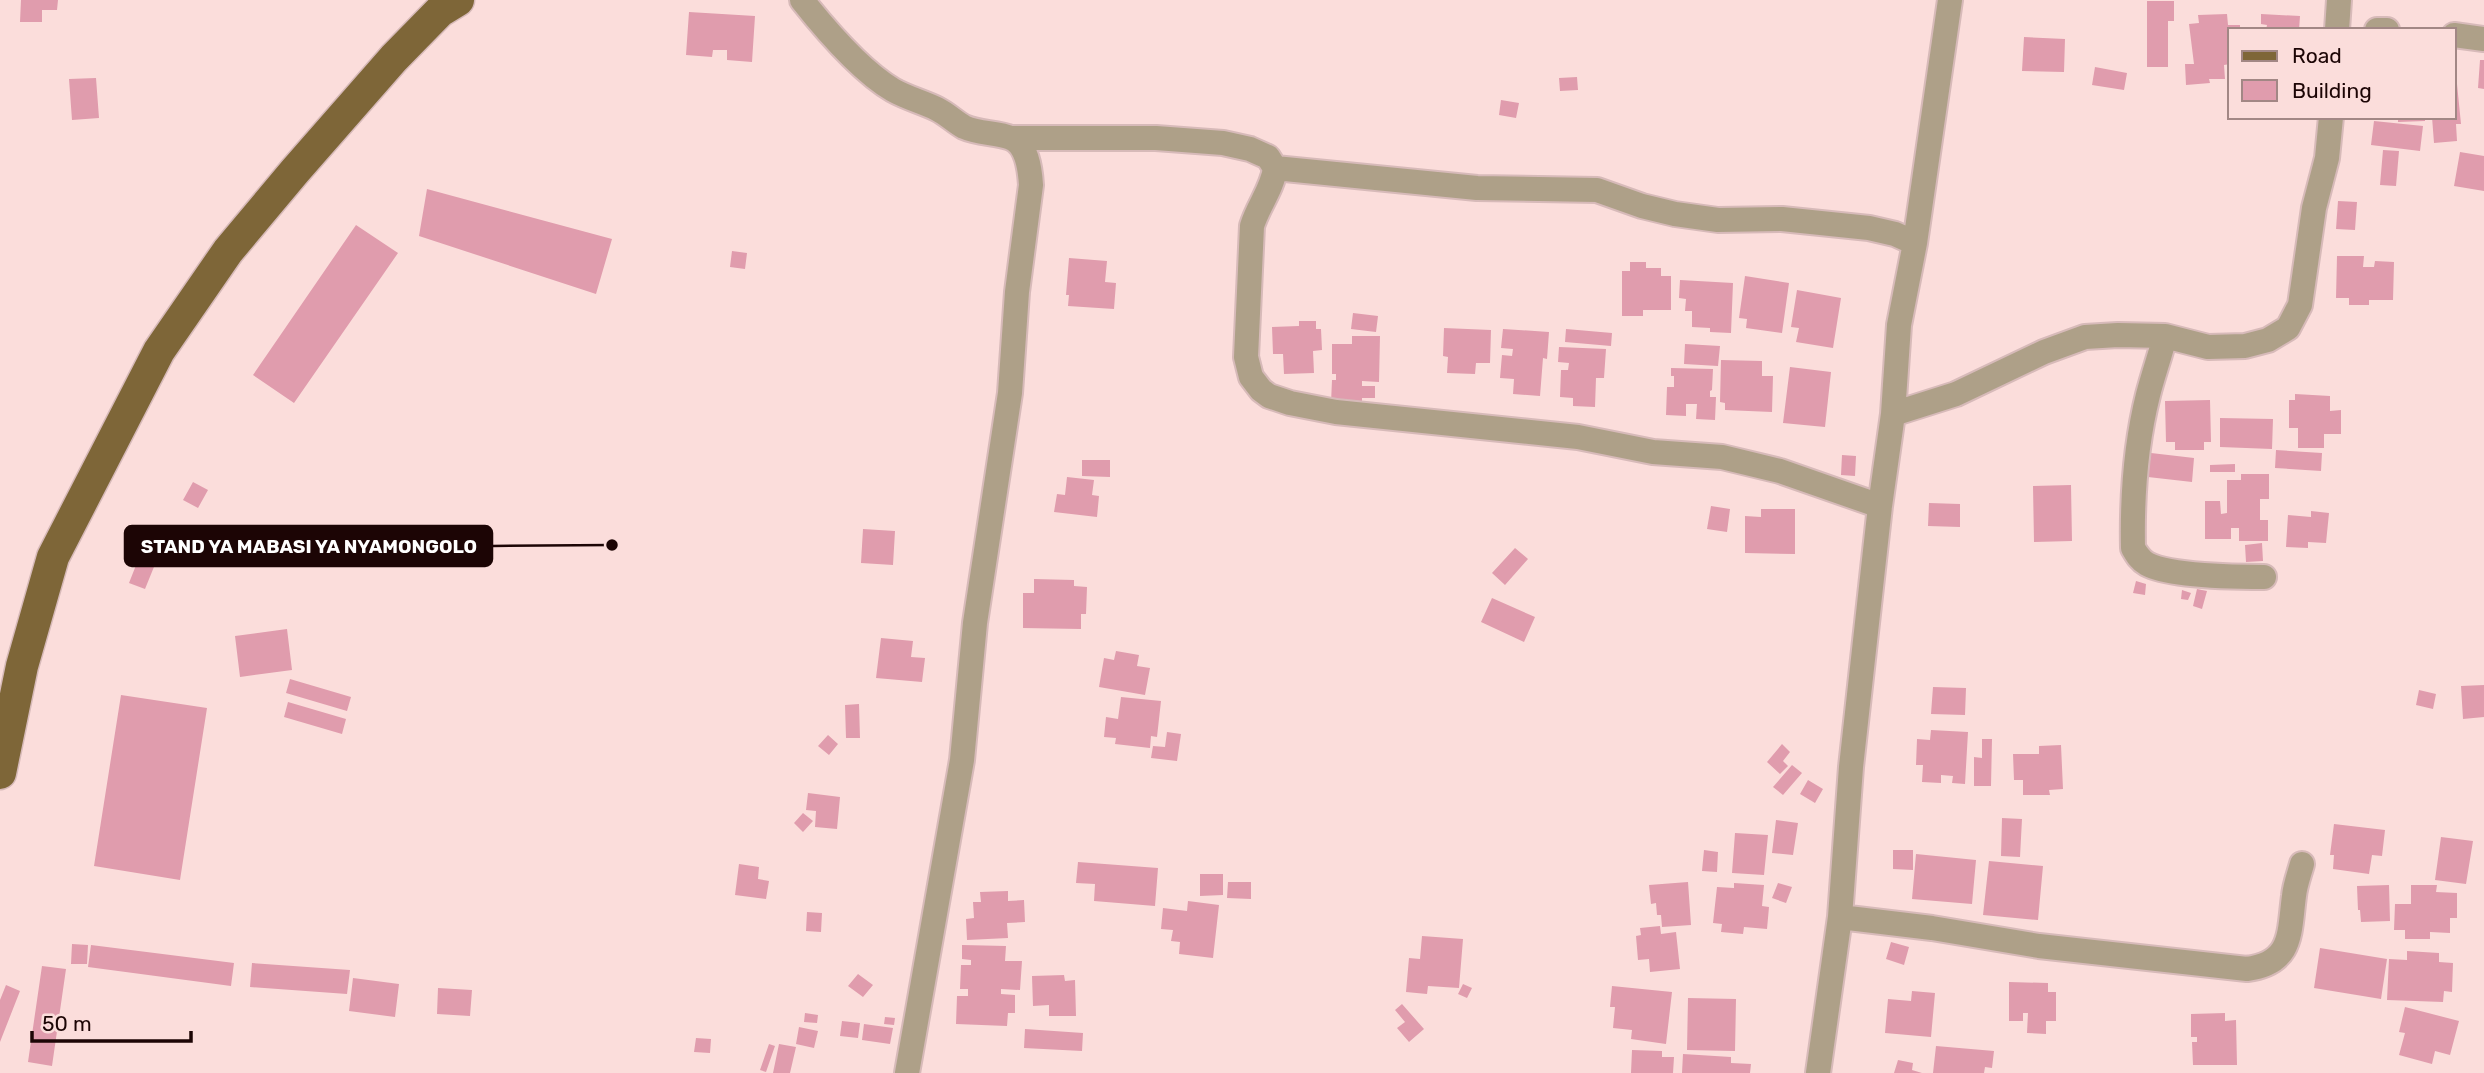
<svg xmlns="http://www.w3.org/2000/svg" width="2484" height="1073" font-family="Rubik,sans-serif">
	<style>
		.building { fill: #e09cad }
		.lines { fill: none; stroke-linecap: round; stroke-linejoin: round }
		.minor-casing { stroke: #d7bab9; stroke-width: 28 }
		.major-casing { stroke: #d7bab9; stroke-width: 35 }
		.minor { stroke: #aea088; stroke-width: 24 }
		.major { stroke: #7e6638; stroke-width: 32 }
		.leader { fill: none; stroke: #1c0505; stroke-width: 2.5 }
		.callout-dot { fill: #1c0505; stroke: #fbdddb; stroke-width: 2.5 }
		.callout { fill: #1c0505; stroke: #1c0505; stroke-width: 2.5 }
		.callout-label { font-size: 19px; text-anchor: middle; font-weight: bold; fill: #fff }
	</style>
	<rect width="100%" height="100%" fill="#fbdddb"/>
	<!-- building -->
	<path class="building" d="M21,0H58L57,10H42V22H20Z
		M2147,1H2174V21H2168V67H2147Z
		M689,12L755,16L752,62L727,60V50H713L712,57L686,55Z
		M2227,14L2228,25H2240V30H2230V64L2224,65L2225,79H2209L2210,83L2186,85L2185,64H2194L2189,24L2199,23L2198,15Z
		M2261,14L2300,16L2299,30H2266L2267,25L2261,24Z
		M2024,37L2065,39L2064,72L2022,71Z
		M2480,60H2484V89L2478,88Z
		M2095,67L2127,73L2124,90L2092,85Z
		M1577,77L1578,90L1560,91L1559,78Z
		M96,78L99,118L72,120L69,79Z
		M2457,84L2461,124H2456L2457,141L2434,143L2432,117H2454V85Z
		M1501,100L1519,103L1516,118L1499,115Z
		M2398,117H2425V121L2398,122Z
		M2374,121L2423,126L2420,151L2371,145Z
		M2383,150L2399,151L2396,186L2380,185Z
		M2460,152L2484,156V191L2454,186Z
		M427,189L612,239L596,294L419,236Z
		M2338,201L2357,202L2355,230L2336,229Z
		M356,225L398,253L294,403L253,375Z
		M732,251L747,253L745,269L730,267Z
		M2337,256H2364L2363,267H2374L2375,261L2394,262L2393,300H2369V305H2349V298H2336Z
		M1069,258L1107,261L1105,282L1116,283L1114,309L1068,306L1069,295H1066Z
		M1630,262H1646V268H1661V276H1671V310H1643V316H1622V271H1630Z
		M1745,276L1789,283L1782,333L1746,328L1747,319L1739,318Z
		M1680,280L1733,283L1731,333L1710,332V328L1692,327V311H1685L1686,299L1679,298Z
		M1797,290L1841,298L1833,348L1796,342L1799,328L1791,327Z
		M1353,313L1378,316L1376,332L1351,329Z
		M1299,321H1316V329H1321L1322,350L1313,351L1314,373L1284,374L1283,354H1273L1272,327L1299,326Z
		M1444,328L1491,330L1490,363H1476L1475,374L1447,373L1448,357L1443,356Z
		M1503,329L1549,332L1547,359L1543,358L1540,396L1513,394L1514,379L1500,378L1502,355L1512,356L1513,349L1501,348Z
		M1566,329L1612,333L1611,346L1565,342Z
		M1352,336H1380L1379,382L1362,381V386H1375V398H1362V403H1331L1332,380H1336V374H1332V344H1352Z
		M1685,344L1720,346L1718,366L1684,364Z
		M1559,347L1606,349L1604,378H1596L1595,407L1573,406V398L1560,397L1561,370H1568L1569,363L1558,362Z
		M1721,360L1762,361V376H1773L1772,412L1725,410V403L1720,402Z
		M1790,367L1831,372L1825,427L1783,423Z
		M1671,368L1713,369L1712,390L1710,391V397H1716L1715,420L1696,419L1697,404H1686V416L1666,415L1667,387H1674V376H1671Z
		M2295,394L2330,396V411L2341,410V434H2324V448H2298V428H2289V400H2295Z
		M2210,400L2211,442H2204V450H2175V442H2166L2165,401Z
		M2220,418L2273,419L2272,449L2220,447Z
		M2276,450L2322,453L2321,471L2275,468Z
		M2151,453L2194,458L2192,482L2148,477Z
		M1842,455L1856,456L1855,476L1841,475Z
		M1082,460H1110V477L1082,476Z
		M2235,464V472H2210V465Z
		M2241,474H2269V499H2260V520H2268V541H2239V528H2231V539H2205V501H2220L2221,514L2227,513V480H2241Z
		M1067,477L1094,480L1092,495L1099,496L1097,517L1054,512L1057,494L1065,495Z
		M193,482L208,490L198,508L183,500Z
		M2071,485L2072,541L2034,542L2033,486Z
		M1929,503L1960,504V527L1928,526Z
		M1711,506L1730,509L1727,532L1707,529Z
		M1761,509H1795V554L1745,553V516L1761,517Z
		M2311,511L2329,513L2326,543L2308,542V548L2286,547L2288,515L2311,517Z
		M863,529L895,531L893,565L861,563Z
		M2262,543L2263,561L2246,562L2245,545Z
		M1515,548L1528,559L1505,585L1492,573Z
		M142,550L158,557L145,589L129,583Z
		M1034,579L1074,580V586L1087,587L1086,614H1081V629L1023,628V593H1034Z
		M2136,581L2146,584L2145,595L2133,593Z
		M2197,589L2207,591L2202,609L2193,606Z
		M2182,590L2191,593L2188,600L2181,599Z
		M1492,598L1535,617L1524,642L1481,622Z
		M287,629L292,670L240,677L235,636Z
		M881,638L913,641L911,657L925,658L922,682L876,678Z
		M1116,651L1139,655L1137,666L1150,668L1145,695L1099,687L1104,658L1114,660Z
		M290,679L351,697L347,711L286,693Z
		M2484,685V717L2463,719L2461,686Z
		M1933,687L1966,688L1965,715L1931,714Z
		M2419,690L2436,694L2433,709L2416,705Z
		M121,695L207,708L180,880L94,866Z
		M1121,697L1161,701L1157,737L1151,736L1150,748L1115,744L1116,738L1104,737L1106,717L1118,719Z
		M288,702L346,719L342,734L284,717Z
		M859,704L860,738H846L845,705Z
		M1931,730L1968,732L1965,784L1952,783L1953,776L1941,775V783L1922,782L1923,765H1916L1917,739L1930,740Z
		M1167,732L1181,734L1177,761L1151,758L1153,746L1165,747Z
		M828,735L838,744L829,755L818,746Z
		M1982,739H1992L1991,786H1974V757L1982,758Z
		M1782,744L1790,752L1783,761L1788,766L1780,774L1767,762Z
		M2061,745L2063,789L2049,790L2050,795H2023V780H2014L2013,754H2039V746Z
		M1792,765L1802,773L1783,795L1773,787Z
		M1808,780L1823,789L1815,803L1800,794Z
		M808,793L840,797L837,829L815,827L816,811L806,810Z
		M803,813L813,821L803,832L794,823Z
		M2002,818L2022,819L2020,857L2001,856Z
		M1776,820L1798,823L1793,855L1772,853Z
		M2334,824L2385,830L2382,856L2372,855L2369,874L2333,869L2334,855H2330Z
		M1735,833L1768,835L1764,875L1732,873Z
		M2441,837L2473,841L2466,884L2435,880Z
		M1704,850L1718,852L1717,872L1702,871Z
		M1893,850H1913V870L1893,869Z
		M1916,854L1976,860L1972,904L1912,899Z
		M1989,861L2043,866L2038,920L1983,915Z
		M1078,862L1158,868L1155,906L1094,901L1095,884L1076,883Z
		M739,864L759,867L758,879L769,881L766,899L735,895Z
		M1200,874H1223V895L1200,896Z
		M1228,882H1251V899L1227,898Z
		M1688,882L1691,925L1662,927L1661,915H1657L1656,903L1651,904L1649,885Z
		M1734,883L1764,885L1762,906L1769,907L1767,929L1744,927L1743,934L1721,932L1722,924L1713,923L1717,887L1734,888Z
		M1778,883L1792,887L1786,903L1772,898Z
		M2389,885L2390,921L2361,922L2360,910H2358L2357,886Z
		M2411,885H2437L2436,892L2457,893V918H2450V933L2430,932V939H2405V930H2394L2395,904H2411Z
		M1008,891V901L1024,900L1025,922L1007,923L1008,938L967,940L966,919L974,918L973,902H981L980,892Z
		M1188,901L1219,905L1213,958L1179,954L1180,942L1171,941L1173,930L1161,929L1163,908L1187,911Z
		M807,912L822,913L821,932L806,931Z
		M1660,926L1661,934L1676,932L1680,969L1650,972L1649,959L1638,960L1636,936L1641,935L1640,928Z
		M1422,936L1463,939L1459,988L1428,986L1427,994L1406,992L1409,958L1420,959Z
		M1891,942L1909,947L1904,965L1886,959Z
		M72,944L88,945L87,964H71Z
		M91,945L234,963L231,986L88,967Z
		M962,945L1006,946L1005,961H1022L1020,990L1001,989V994L1015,995V1013H1008L1007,1026L956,1024L957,996H968V989H960L961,965H971V960L962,959Z
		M2320,948L2387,959L2381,999L2314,988Z
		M2407,951L2439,953V962L2453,963L2452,992L2444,991L2443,1002L2387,1000L2389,959L2407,960Z
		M252,963L350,970L347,994L250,987Z
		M42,966L66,969L52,1066L28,1062Z
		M858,974L873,985L863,997L848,986Z
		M1064,975L1065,981L1075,980L1076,1016H1049V1005L1033,1006L1032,976Z
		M353,978L399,984L395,1017L349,1011Z
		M2009,982L2048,983V992H2056V1021H2046V1034L2027,1033L2028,1013H2023V1021H2009Z
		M1463,984L1472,988L1467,998L1458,994Z
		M6,985L20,991L0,1042V1000Z
		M1612,986L1672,992L1666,1044L1631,1039L1632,1030L1613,1028L1615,1007H1610Z
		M438,988L472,990L470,1016L437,1014Z
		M1912,991L1935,993L1931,1037L1885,1033L1888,999L1911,1001Z
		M1688,998L1736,999L1735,1051L1687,1050Z
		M1402,1004L1424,1029L1409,1042L1397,1028L1405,1022L1395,1010Z
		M2405,1007L2459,1021L2450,1055L2435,1051L2432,1064L2399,1055L2405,1033L2399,1032Z
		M805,1013L818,1015L817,1023L804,1022Z
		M2225,1013V1021L2236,1020L2237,1065H2193L2192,1042H2197V1037H2191V1014Z
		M885,1017L895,1018L894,1025L884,1024Z
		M842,1021L860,1023L858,1038L840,1036Z
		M864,1024L893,1028L890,1044L862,1040Z
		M799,1027L818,1031L814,1048L796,1044Z
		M1025,1029L1083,1033L1082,1051L1024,1048Z
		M696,1038L711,1039L710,1053L694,1052Z
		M769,1044L775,1046L766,1072L760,1070Z
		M779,1044L796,1047L790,1073H773Z
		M1936,1046L1994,1051L1992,1068L1985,1067L1984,1073H1933Z
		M1632,1050L1662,1051V1057H1674L1673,1073H1631Z
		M1683,1054L1731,1057V1063L1751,1064L1750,1073H1682Z
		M1898,1060L1913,1063L1912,1070L1922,1073H1894Z"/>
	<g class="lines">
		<defs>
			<path id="minor" d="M802,0C825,29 861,71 893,90C907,98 923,102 937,109C947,114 955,122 964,127C979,134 997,132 1011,138C1027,145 1030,169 1031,185L1017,292L1010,393L975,623L962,760L907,1073
				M2337,30L2339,0
				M2377,30H2387
				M2454,35L2484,39
				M1011,138H1156L1223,143L1250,149L1268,157L1275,168C1273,188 1258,206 1252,226L1246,357L1251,377L1261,390L1269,396L1290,403L1336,412L1578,437L1653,452L1722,457L1780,471L1880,506
				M1275,168L1477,188L1597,190L1642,206L1675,214L1718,220L1782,219L1869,228L1895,234L1915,243
				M2165,336C2160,356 2153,375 2148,395C2136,443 2132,498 2133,548C2137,555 2140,560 2147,564C2169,576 2237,577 2264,577
				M1893,414L1956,394L2044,352L2085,337L2118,335L2165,336L2208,347L2245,346L2268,340L2288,328L2300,305L2314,208L2327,158L2331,117
				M1840,917L1932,928L2039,946L2247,969C2293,963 2289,933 2294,896C2295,885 2299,875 2302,864
				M1818,1073L1840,917L1851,767L1880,506L1893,414L1899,325L1915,243L1950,0"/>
			<path id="major" d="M0,773L22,666L53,557L159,351L228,251L295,171L394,58L440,11L458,0"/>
		</defs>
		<!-- minor casing -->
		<use href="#minor" class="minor-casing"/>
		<!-- major casing -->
		<use href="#major" class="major-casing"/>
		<!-- minor -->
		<use href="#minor" class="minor"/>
		<!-- major -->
		<use href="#major" class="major"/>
	</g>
	<!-- callouts -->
	<path class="leader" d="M612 545L492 546"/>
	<circle class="callout-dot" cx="612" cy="545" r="7"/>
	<rect class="callout" x="125" y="526" width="367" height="40" rx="7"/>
	<g class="callout-label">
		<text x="309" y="553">STAND YA MABASI YA NYAMONGOLO</text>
	</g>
	<!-- legend -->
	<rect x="2228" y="28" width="228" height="91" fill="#fbdddb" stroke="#a28785" stroke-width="2"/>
	<rect x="2242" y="51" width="35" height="10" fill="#7e6638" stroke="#a28785" stroke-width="2"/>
	<text x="2292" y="63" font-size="21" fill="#1c0505">Road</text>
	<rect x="2242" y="80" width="35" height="21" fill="#e09cad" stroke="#a28785" stroke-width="2"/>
	<text x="2292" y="98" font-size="21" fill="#1c0505">Building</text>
	<!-- scale -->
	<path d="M32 1031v10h159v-10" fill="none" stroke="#1c0505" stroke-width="3.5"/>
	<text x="42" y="1031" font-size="21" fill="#1c0505" stroke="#fbdddb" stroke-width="5" paint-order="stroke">50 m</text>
</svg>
